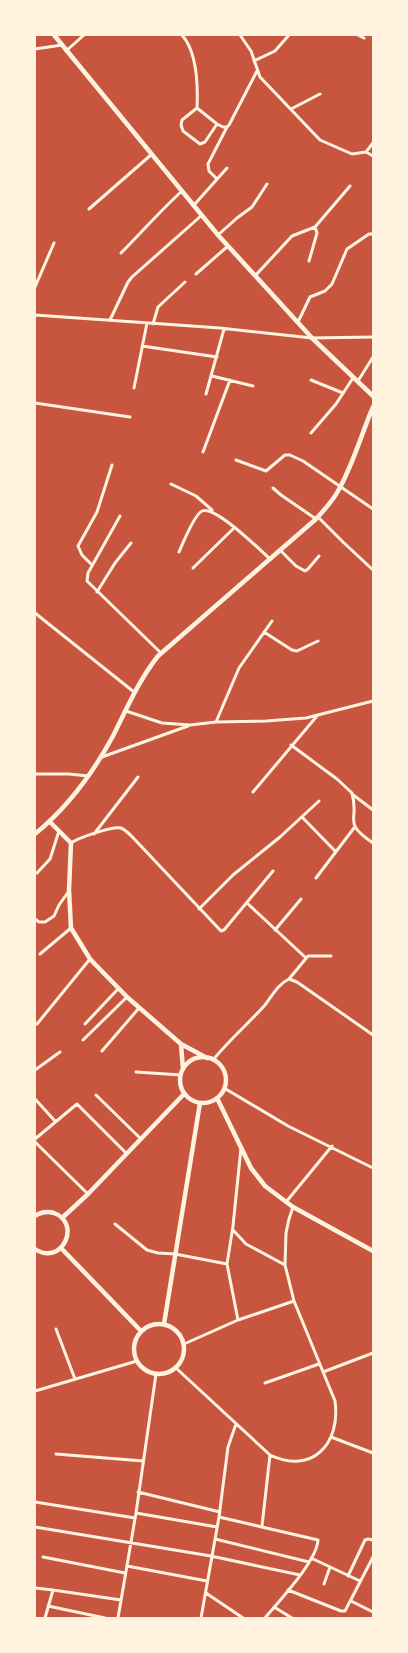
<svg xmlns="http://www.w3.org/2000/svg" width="408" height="1653" font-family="Manrope,sans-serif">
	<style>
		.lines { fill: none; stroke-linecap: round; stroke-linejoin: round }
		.minor { stroke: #fff3e0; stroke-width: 3 }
		.tertiary { stroke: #fff3e0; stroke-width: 4.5 }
	</style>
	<rect width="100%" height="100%" fill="#c8553d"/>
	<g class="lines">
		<!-- minor -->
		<path class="minor" d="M182,35C197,52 198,86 197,108L182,120L181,125L183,131L200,144L205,142L217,124L197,108
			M240,35L251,51L260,77L320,140L352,154L366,152L373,156
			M358,35L364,38
			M35,49L62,45
			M66,51L84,35
			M254,61L275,51L289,35
			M291,109L320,94
			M217,124L223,127H227L229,125L257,71
			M366,152L373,143
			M217,179L209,171L208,164L227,127
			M194,205L227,168
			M89,209L152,154
			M218,235L237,218L252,207L267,184
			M121,253C142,232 160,211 182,191
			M309,261L317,233L315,227
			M196,274L228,246
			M255,276L292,236L315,227L350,186
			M35,287L54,243
			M35,315L220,328L312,338L373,337
			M110,320L128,282L132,277L202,215
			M298,322L310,297L325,291L332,284L347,249L369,234H373
			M153,324L158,307L185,282
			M142,346L217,357
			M212,376L253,386
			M311,380L343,393
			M358,381L373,357
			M134,388L147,323
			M206,394L224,329
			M35,403L130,417
			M311,433L336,404L353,378
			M203,452L230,380
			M236,460L266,471L285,455H290L303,461L373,509
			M171,484L196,496L212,510
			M273,488L281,495L316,519
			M120,516L88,573L87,581L161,653
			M318,517L343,542L373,570
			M280,550L296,566L305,571L308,569L319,556
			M179,552C183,543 194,515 202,511C215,505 259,549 270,559
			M92,565L82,555L78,546L97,512L112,465
			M193,568L234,528
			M97,592L115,563L131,543
			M35,613L134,692
			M264,632L292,650L297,651L318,641
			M126,711L162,723L190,725L216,722L266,721L306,718L373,701
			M216,722L239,668L272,621
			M291,745L337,779L352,793C360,822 341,821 373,843
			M102,757L188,726
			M35,774H69L88,776
			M253,792L317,716
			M352,794L373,810
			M302,817L336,852
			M94,834L138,777
			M71,843C78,838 112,826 121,828C128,831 134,839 139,844L221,931L224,930L273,871
			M37,873L50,859L59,831
			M316,878L354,828
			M247,903L306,958
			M199,909L233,875L280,837L319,801
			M35,919L39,922H45L54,916L59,905L69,891
			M275,930L301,899
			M40,954L71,928
			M289,979L308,956H331
			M37,1024L90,959
			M85,1024L118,989
			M83,1040L127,997
			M102,1051L139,1008
			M213,1060C229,1040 248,1024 265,1005C272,996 278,984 289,979L297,982L373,1035
			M35,1070L60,1052
			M136,1072L181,1075
			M224,1088L288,1126L373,1168
			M96,1095L140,1138
			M35,1099L55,1121
			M35,1139L77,1104L126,1153
			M35,1142L88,1194
			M286,1202L332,1146
			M115,1224L147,1250L158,1253L175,1254L227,1264
			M233,1230L246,1244L285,1265
			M238,1320L227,1264L233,1226L241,1148
			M56,1329L75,1379
			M184,1344L238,1320L294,1301
			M176,1368L270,1455C312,1475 341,1444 335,1401L294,1301L285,1265L286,1233L289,1219L293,1207
			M323,1372L373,1353
			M265,1383L319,1364
			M35,1391L137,1361
			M331,1437L373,1453
			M56,1454L143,1461
			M138,1492L220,1512
			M35,1502L135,1518
			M136,1513L217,1527
			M219,1517L318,1540C317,1561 279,1601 265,1618
			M262,1526L270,1455
			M35,1527L211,1556L300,1575
			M215,1539L309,1562
			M43,1557L125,1573
			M311,1558L360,1581
			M127,1566L207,1581
			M348,1576L365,1540L368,1539L373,1540
			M324,1584L330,1567
			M35,1588L53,1590L121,1600
			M288,1590L341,1611H345L373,1557
			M206,1593L243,1618
			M351,1601L373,1612
			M48,1606L105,1618
			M274,1607L292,1618
			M45,1618L53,1590
			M118,1618L136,1513L156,1374
			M201,1618L219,1517L228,1447L236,1424"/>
		<!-- tertiary -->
		<path class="tertiary" d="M54,35L218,235L312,338L373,396
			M50,822L71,843L69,890L71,928L90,959L127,997L181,1044L207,1058
			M35,834C68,807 93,773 113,736C127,708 139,680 158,656L316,519C324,510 332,502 338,491C353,465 361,435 373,407
			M181,1044L183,1069
			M180 1080a23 23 0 1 1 46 0a23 23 0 1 1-46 0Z
			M217,1098L251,1168L265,1186L293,1207L373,1251
			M35,1216C41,1212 47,1211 54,1213C82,1223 62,1267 35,1249
			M62,1218L88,1194L184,1094
			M61,1248L141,1331
			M134 1349a25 25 0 1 1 50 0a25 25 0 1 1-50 0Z
			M164,1324L200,1103"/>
	</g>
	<!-- border -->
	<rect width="408" height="1653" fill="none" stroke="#fff3e0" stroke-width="72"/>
</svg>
